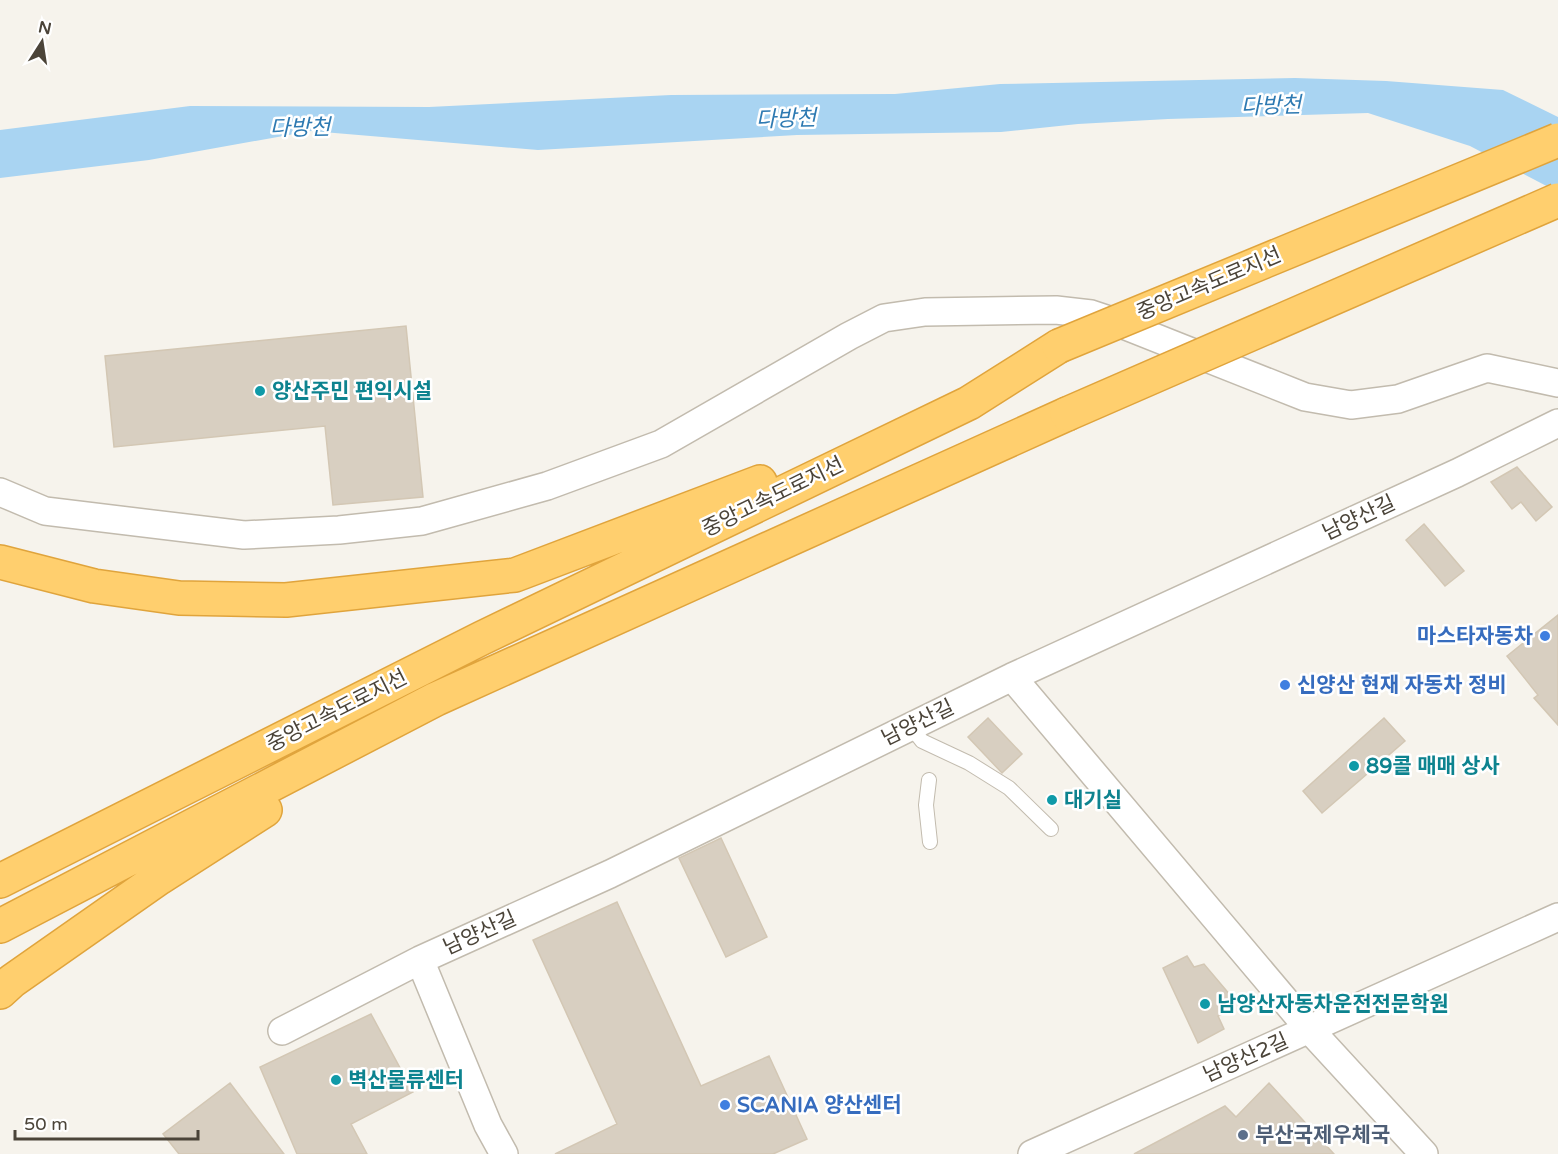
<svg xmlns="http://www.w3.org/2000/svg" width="1558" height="1154" font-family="'Varela Round','Noto Sans KR',sans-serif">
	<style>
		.water { fill: #a9d4f2 }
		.building { fill: #d8cfc1; stroke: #d3c7b4; stroke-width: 1.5 }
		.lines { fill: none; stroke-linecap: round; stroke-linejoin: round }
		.service-casing { stroke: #c2bbae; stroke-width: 16 }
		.minor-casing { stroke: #c2bbae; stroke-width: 30 }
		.motorway-casing { stroke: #e0a43c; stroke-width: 36 }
		.service { stroke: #fff; stroke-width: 14 }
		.minor { stroke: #fff; stroke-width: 27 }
		.motorway { stroke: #ffcf6e; stroke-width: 33 }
		.motorway-bridge-casing { stroke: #e0a43c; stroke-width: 36; stroke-linecap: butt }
		.motorway-bridge { stroke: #ffcf6e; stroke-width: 33 }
		.culture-dot { fill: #0f9aa8; stroke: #fff; stroke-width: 2 }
		.shop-dot { fill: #3f7fe0; stroke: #fff; stroke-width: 2 }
		.service-dot { fill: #5c6f8a; stroke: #fff; stroke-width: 2 }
		.labels { text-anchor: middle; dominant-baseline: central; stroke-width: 5; stroke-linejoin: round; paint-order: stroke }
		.street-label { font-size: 21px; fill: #4b4439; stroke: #fff }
		.culture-label { font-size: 21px; font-weight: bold; fill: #0d838f; stroke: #fff; text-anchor: start }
		.shop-label { font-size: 21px; font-weight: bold; fill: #366cbe; stroke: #fff; text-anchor: start }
		.service-label { font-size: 21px; font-weight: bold; fill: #4e5e75; stroke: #fff; text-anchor: start }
		.water-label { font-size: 22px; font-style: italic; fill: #2e7ab2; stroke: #fff }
	</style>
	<rect width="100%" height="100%" fill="#f6f3ec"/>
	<!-- water -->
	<path class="water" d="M1295,78L1386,81L1503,90L1558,117V192L1470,146L1368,113L1168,119L1078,124L1001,132L797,135L538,150L311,131L149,160L0,178V130L190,106L429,107L671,95L895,94L1000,84Z"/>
	<!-- building -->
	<path class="building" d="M406,326L423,497L333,505L325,426L114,447L105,356Z
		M1517,467L1552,507L1536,521L1521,502L1512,509L1491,482Z
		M1424,524L1464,571L1445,586L1406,540Z
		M1558,615V725L1534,698L1538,695L1507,656Z
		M988,718L1022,754L1002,773L968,737Z
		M1384,718L1405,741L1322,813L1303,791Z
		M721,838L767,937L726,957L679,858Z
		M617,902L701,1086L769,1056L807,1139L773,1154H555L617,1124L533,940Z
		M1187,956L1194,967L1204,964L1231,996L1229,1011L1218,1016L1224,1029L1198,1043L1163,968Z
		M371,1014L413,1092L351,1124L367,1154H297L260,1067Z
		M230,1083L284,1154H179L163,1134Z
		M1269,1083L1334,1154H1134L1225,1106L1236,1117Z"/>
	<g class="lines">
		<defs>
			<path id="service" d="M911,727L922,741L969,763L1009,788L1051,829
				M929,780L926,805L930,842"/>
			<path id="minor" d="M0,492L45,511L244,535L339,530L422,521L547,486L661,444L849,336L884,318L925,312L1056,310L1091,314L1121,324L1305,397L1351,405L1398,399L1487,368L1558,383
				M1012,677L1310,1030L1424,1154
				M420,960L488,1125L504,1154
				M282,1031L420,960L610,874L1012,677L1457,473L1558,423
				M1032,1154L1558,917"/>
			<path id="motorway" d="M0,562L94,586L179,598L286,600L515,575L760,482
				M0,881L482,638L969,403L1059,346
				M0,926L436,699L1067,414
				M0,992L12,981L159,878L265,810"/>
		</defs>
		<!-- service casing -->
		<use href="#service" class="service-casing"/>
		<!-- minor casing -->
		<use href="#minor" class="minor-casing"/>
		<!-- motorway casing -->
		<use href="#motorway" class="motorway-casing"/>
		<!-- service -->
		<use href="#service" class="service"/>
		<!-- minor -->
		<use href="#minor" class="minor"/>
		<!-- motorway -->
		<use href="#motorway" class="motorway"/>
		<defs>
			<path id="motorway-bridge" d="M1059,346L1558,140
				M1067,414L1558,200"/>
		</defs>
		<!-- motorway-bridge casing -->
		<use href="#motorway-bridge" class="motorway-bridge-casing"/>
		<!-- motorway-bridge -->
		<use href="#motorway-bridge" class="motorway-bridge"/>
	</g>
	<!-- markers -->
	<g class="culture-dot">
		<circle cx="260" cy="391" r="6"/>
		<circle cx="1354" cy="766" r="6"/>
		<circle cx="1052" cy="800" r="6"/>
		<circle cx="1205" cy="1004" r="6"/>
		<circle cx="336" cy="1080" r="6"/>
	</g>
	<g class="shop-dot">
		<circle cx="1545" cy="636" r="6"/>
		<circle cx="1285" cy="685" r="6"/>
		<circle cx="725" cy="1105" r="6"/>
	</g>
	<circle class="service-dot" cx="1243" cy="1135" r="6"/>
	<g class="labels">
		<!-- street labels -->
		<g class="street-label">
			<text transform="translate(1209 284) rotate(-23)">중앙고속도로지선</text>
			<text transform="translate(773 497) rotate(-26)">중앙고속도로지선</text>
			<text transform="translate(1359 518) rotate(-25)">남양산길</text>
			<text transform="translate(337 711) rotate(-27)">중앙고속도로지선</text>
			<text transform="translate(918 723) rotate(-26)">남양산길</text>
			<text transform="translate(480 933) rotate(-24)">남양산길</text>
			<text transform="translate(1246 1058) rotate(-24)">남양산2길</text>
		</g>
		<!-- culture labels -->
		<g class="culture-label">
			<text x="272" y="391">양산주민 편익시설</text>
			<text x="1366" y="766">89콜 매매 상사</text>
			<text x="1064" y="800">대기실</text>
			<text x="1217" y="1004">남양산자동차운전전문학원</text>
			<text x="348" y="1080">벽산물류센터</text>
		</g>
		<!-- shop labels -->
		<g class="shop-label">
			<text x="1533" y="636" text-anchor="end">마스타자동차</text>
			<text x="1297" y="685">신양산 현재 자동차 정비</text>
			<text x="737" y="1105">SCANIA 양산센터</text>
		</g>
		<!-- service labels -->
		<g class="service-label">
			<text x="1255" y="1135">부산국제우체국</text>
		</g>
		<!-- water labels -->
		<g class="water-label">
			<text transform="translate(1271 106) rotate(-2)">다방천</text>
			<text transform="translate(786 119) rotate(-2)">다방천</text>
			<text transform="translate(300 128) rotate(-1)">다방천</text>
		</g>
	</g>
	<!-- north arrow -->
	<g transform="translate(42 42) rotate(12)" stroke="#ffffff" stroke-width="4.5" paint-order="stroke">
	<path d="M0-4.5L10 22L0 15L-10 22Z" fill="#4b4439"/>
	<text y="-9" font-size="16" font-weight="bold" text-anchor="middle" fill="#4b4439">N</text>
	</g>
	<!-- scale -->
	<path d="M15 1130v9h183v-9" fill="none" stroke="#4b4439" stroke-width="3"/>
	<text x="24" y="1130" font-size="18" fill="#4b4439" stroke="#ffffff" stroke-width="4.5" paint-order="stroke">50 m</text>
</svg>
